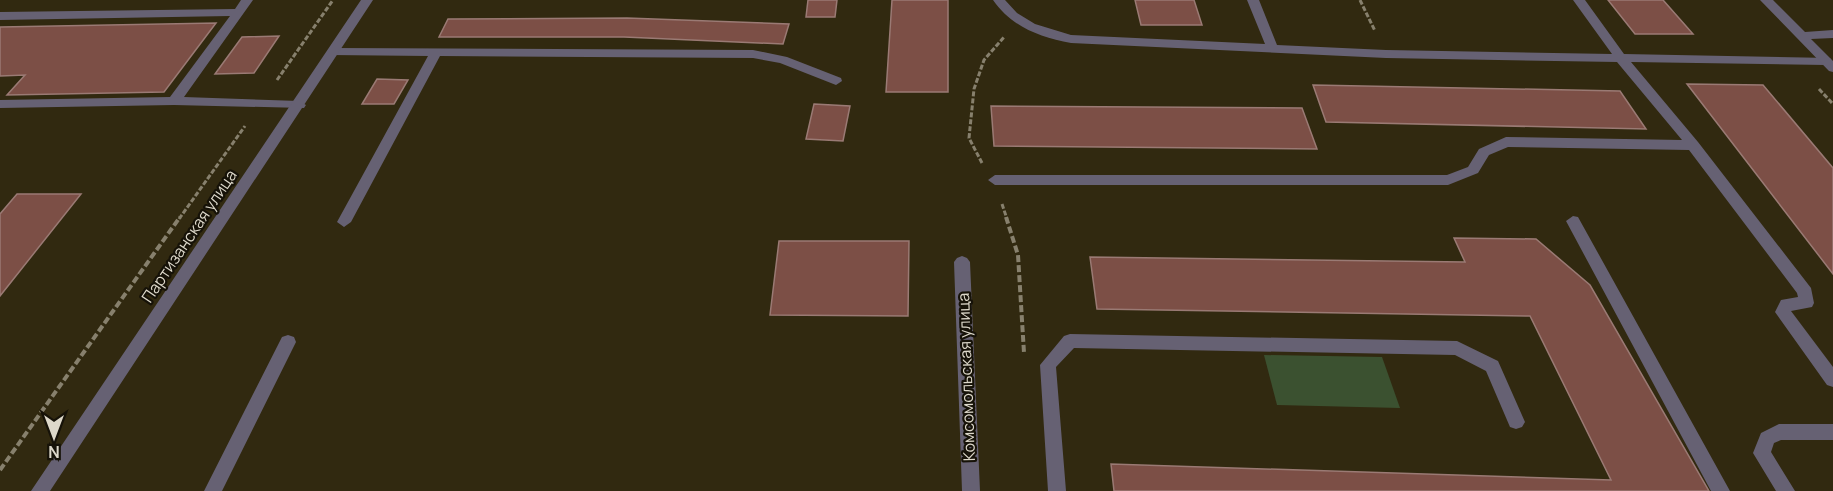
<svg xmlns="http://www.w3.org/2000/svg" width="1833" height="491" font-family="Manrope,sans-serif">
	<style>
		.green { fill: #3b5130 }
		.building { fill: #7c4f46; stroke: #9a7a74; stroke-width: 1.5 }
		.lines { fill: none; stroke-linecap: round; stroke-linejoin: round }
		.path-far1 { stroke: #87806d; stroke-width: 3; stroke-dasharray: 5 2; stroke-linecap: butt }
		.path { stroke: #87806d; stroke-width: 4; stroke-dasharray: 7 3; stroke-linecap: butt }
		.service { fill: #666173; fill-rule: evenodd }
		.minor { fill: #666173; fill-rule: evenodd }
		.labels { text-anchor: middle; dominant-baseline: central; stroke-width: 4.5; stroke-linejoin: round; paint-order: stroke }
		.street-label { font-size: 16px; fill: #ddd8ca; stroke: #161208 }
	</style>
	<rect width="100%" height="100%" fill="#312910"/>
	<!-- green -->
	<path class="green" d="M1264,355L1382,357L1400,408L1277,405Z"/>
	<!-- building -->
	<path class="building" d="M808,0H837L835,17H806Z
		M892,0H948V92H886Z
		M1135,0H1194L1202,25H1141Z
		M1608,0H1663L1693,34H1635Z
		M627,18L789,24L783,44L624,37H439L448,19Z
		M216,23L164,92L7,95L25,75L0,76V27Z
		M279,36L254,73L215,74L242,37Z
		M377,79L408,80L394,104H362Z
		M1687,84L1763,85L1833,168V274Z
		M1687,84L1763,85L1833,168V274Z
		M1313,85L1620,91L1646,129L1326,122Z
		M814,104L850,106L843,141L806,139Z
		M991,106L1302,108L1317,149L994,146Z
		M17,194H81L0,296V214Z
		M1454,238L1536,239L1590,285L1709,491H1114L1111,464L1611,480L1530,316L1097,309L1090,257L1465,262Z
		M779,241H909L908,316L770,315Z"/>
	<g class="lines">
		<!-- path-far1 -->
		<path class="path-far1" d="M1360,0L1375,31
			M277,80L333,0
			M1819,89L1833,104
			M982,163L969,138L974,89L984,60L1005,36
			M1002,204L1007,219
			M179,219L245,126"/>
		<!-- path -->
		<path class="path" d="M1006,217L1018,255L1024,353
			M0,470L180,217"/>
		<!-- service -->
		<path class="service" d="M241,0H253L184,97L299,101L306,105L304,108L174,105L0,108V100L170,97L230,16L0,20V12L235,9Z
			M993,0H1005L1017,13L1035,24L1071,35L1265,44L1247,0H1259L1277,45L1386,50L1612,54L1573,0H1585L1624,54L1830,58L1832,61L1826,65L1631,62L1698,142L1811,288L1814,303L1812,307L1791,311L1833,367V387L1827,385L1775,312L1781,300L1798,297L1797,293L1689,150L1508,147L1489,155L1478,173L1448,185H995L988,180L995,175H1447L1468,167L1479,149L1506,137L1682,140L1617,62L1386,58L1071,43C1039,37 1012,27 993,0Z
			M334,48L753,50L787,57L841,78L842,81L836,85L780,63L753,58L440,56L351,222L344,227L337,222L428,56L330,55L328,52Z
			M1573,216L1578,217L1730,491H1711L1566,221Z
			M962,256L967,258L970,262L980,491H962L954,262L957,258Z
			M1070,334L1457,341L1498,361L1525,422L1522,427L1516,429L1510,427L1486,371L1455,355L1074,348L1056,367L1066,491H1048L1040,365L1064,336Z
			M288,335L294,337L296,342L222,491H204L282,337Z
			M1779,424H1833V440H1781L1774,443L1771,452L1795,491H1776L1753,453L1761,433Z"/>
		<!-- minor -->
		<path class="minor" d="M361,0H373L50,491H31Z
			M1760,0H1773L1805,32L1833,30V38L1811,39L1833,61V72L1829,71Z"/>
	</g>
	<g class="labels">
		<!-- street labels -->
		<g class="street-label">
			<text transform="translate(189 236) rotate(-56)">Партизанская улица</text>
			<text transform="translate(966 377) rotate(-92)">Комсомольская улица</text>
		</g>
	</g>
	<!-- north arrow -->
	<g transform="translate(54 437) rotate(180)" stroke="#161208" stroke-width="4.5" paint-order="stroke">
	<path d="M0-4.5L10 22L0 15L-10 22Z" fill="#ddd8ca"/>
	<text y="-9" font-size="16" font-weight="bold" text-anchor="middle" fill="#ddd8ca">N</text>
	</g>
</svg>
